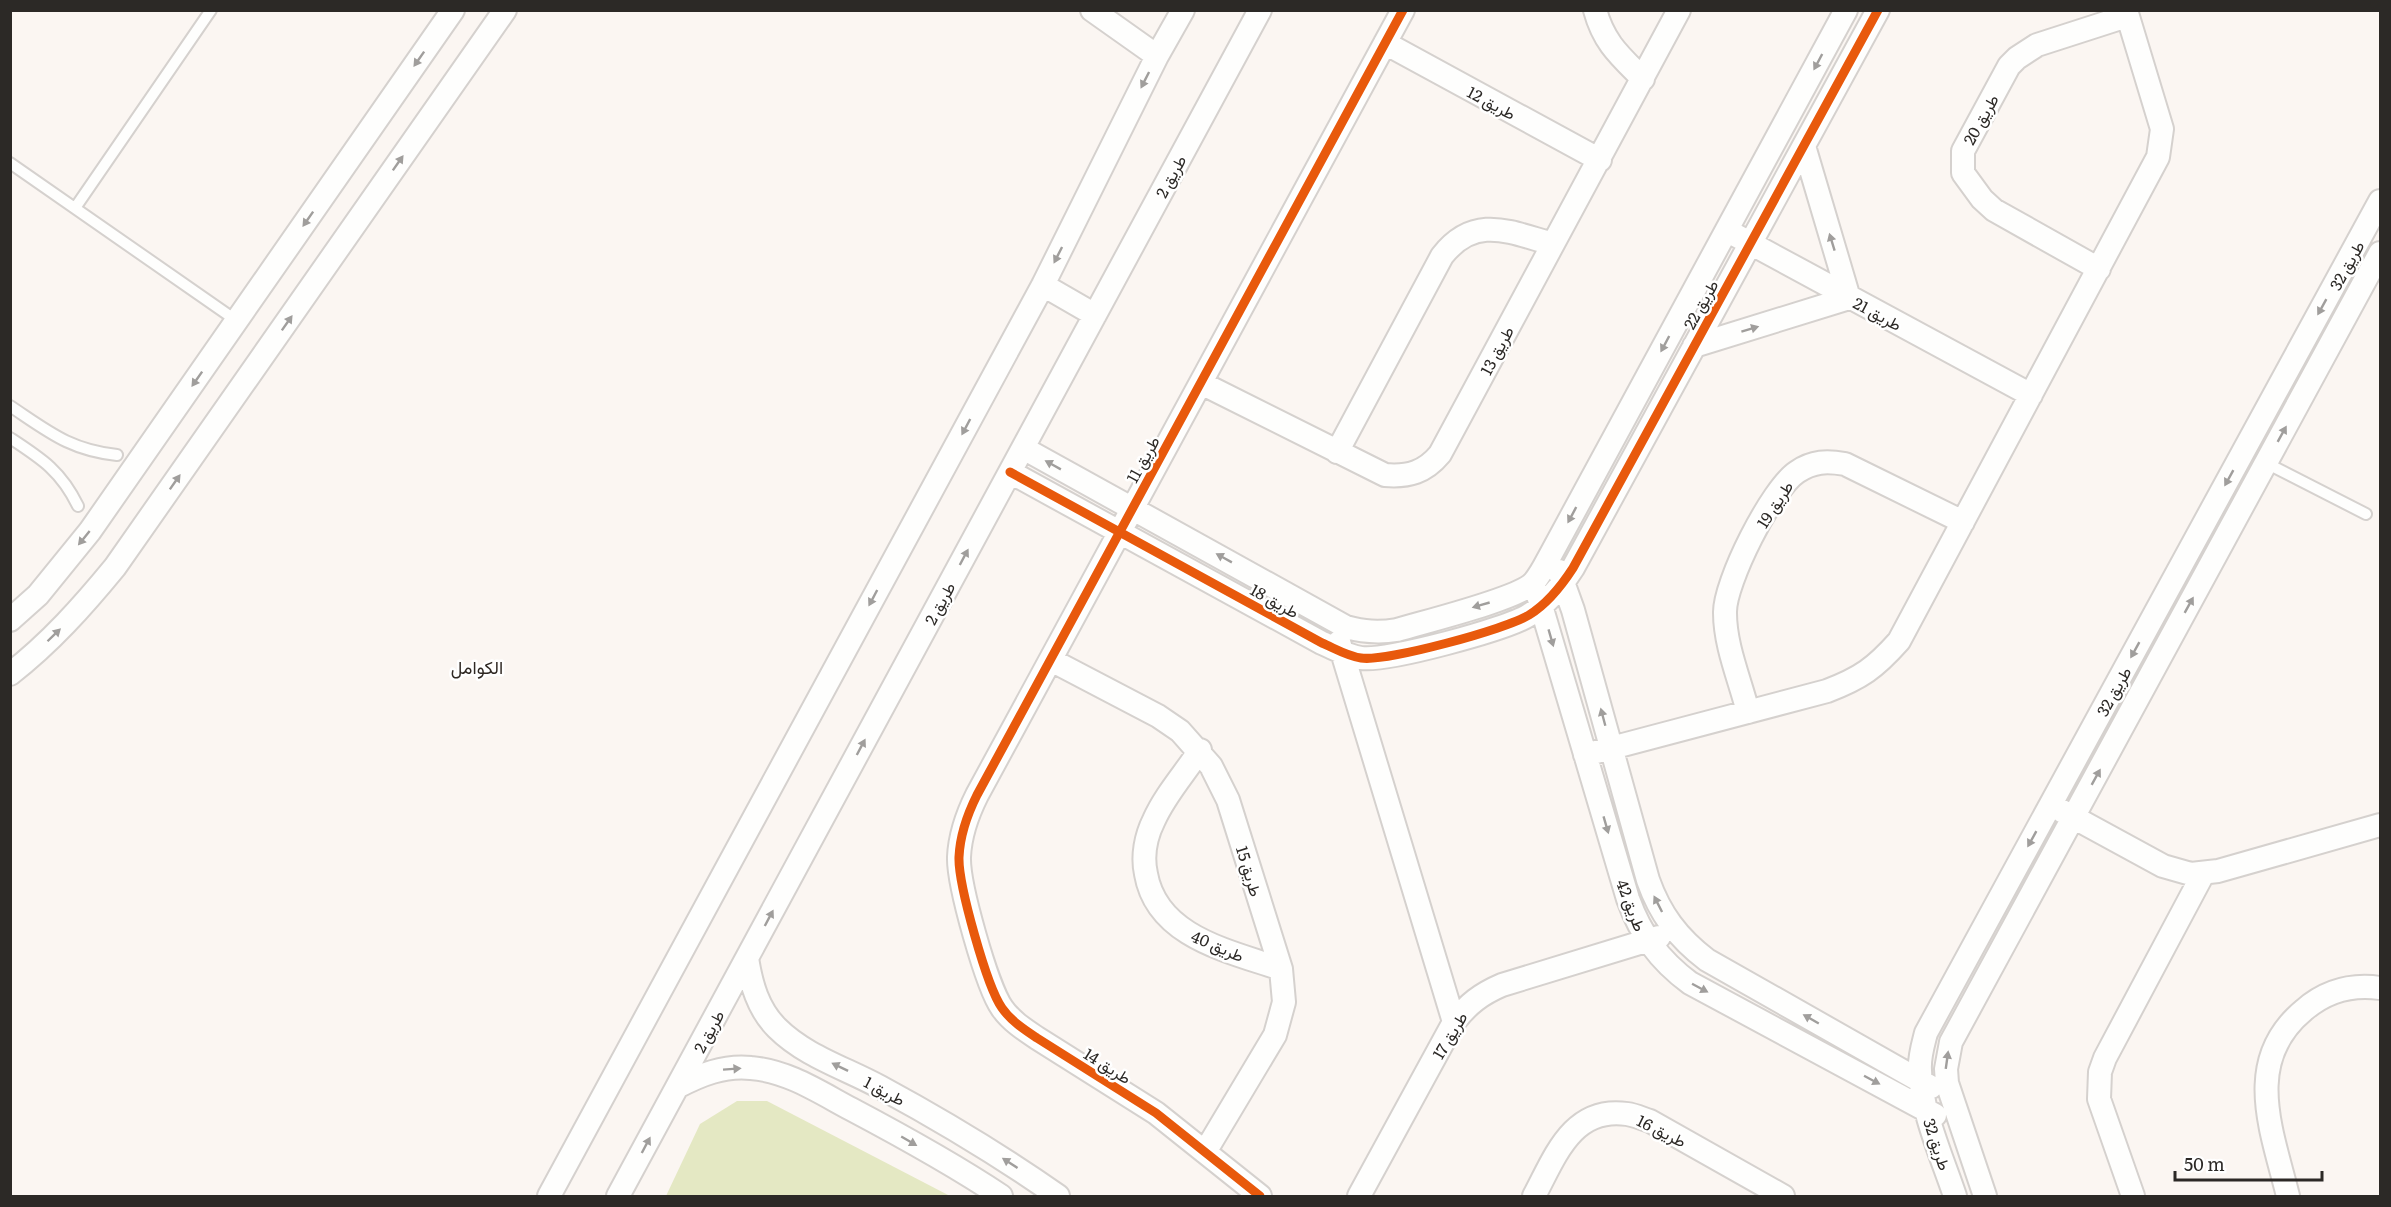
<svg xmlns="http://www.w3.org/2000/svg" width="2391" height="1207" font-family="Literata,Vazirmatn,serif">
	<style>
		.green { fill: #e4e8c3 }
		.lines { fill: none; stroke-linecap: round; stroke-linejoin: round }
		.lane-casing { stroke: #d5d1ce; stroke-width: 14 }
		.street-casing { stroke: #d5d1ce; stroke-width: 26 }
		.lane { stroke: #fefefd; stroke-width: 10 }
		.street { stroke: #fefefd; stroke-width: 22 }
		.cycleway-casing { stroke: #fff; stroke-width: 13 }
		.cycleway { stroke: #e8590c; stroke-width: 9 }
		.oneway { fill: #a09e9c }
		.labels { text-anchor: middle; dominant-baseline: central; stroke-width: 5; stroke-linejoin: round; paint-order: stroke }
		.street-label { font-size: 16px; fill: #2c2926; stroke: #fff }
		.neighbourhood-label { font-size: 18px; fill: #2f2823; stroke: #fff }
	</style>
	<rect width="100%" height="100%" fill="#fbf6f2"/>
	<!-- green -->
	<path class="green" d="M737,1101H767L950,1196H666L700,1124Z"/>
	<g class="lines">
		<defs>
			<path id="lane" d="M10,163L237,321
				M75,208L211,10
				M10,406C49,432 70,450 117,455
				M10,438C42,459 61,471 78,506
				M2266,463L2366,514"/>
			<path id="street" d="M1092,10L1157,56
				M1595,10C1604,43 1620,56 1643,79
				M1385,43L1600,160
				M1737,236L2031,395
				M2099,269L1994,210L1982,199L1963,173V151L2009,66L2017,58L2037,45L2127,16
				M1043,285L1095,315
				M1694,346L1849,298L1804,146
				M1201,383L1385,475C1409,477 1425,472 1440,454L1679,10
				M1023,448L1346,627C1364,632 1378,633 1397,630C1423,622 1519,599 1534,582C1541,574 1546,563 1551,554L1846,10
				M1337,452L1442,256C1475,214 1509,232 1553,244
				M1010,472L1322,643C1334,648 1347,656 1361,658C1386,662 1507,629 1529,615C1547,604 1562,585 1573,568L1878,10
				M1559,571L1573,610L1648,880C1660,914 1678,938 1707,960L1931,1087
				M1537,592L1628,899C1641,935 1659,960 1690,983L1935,1115
				M10,620L38,595L90,531L453,10
				M1339,642L1454,1022
				M1051,660L1158,716L1180,731L1211,766L1228,800L1281,969L1284,1002L1275,1035L1205,1152
				M10,674C50,643 83,606 115,567L505,10
				M1748,712C1740,680 1725,646 1725,613C1724,583 1772,488 1797,472C1813,461 1827,461 1845,464L1963,522
				M1200,750C1185,773 1165,795 1154,820C1146,836 1142,856 1146,874C1157,937 1229,951 1281,969
				M1585,755L1827,691C1861,678 1875,668 1899,641L2158,157L2162,129L2126,10
				M2062,811L2163,866L2191,874L2218,871L2380,825
				M747,958C751,984 758,1009 777,1028C805,1056 845,1068 880,1087C941,1120 1001,1156 1058,1196
				M677,1087C700,1075 724,1065 751,1068C788,1071 819,1092 851,1109C902,1136 953,1164 1001,1196
				M549,1196L1043,285L1157,56L1183,10
				M618,1196L1260,10
				M1260,1196L1156,1113L1037,1038C1025,1030 1011,1021 1002,1008C987,987 958,884 959,857C960,835 967,815 977,795L1403,10
				M1359,1196L1454,1022C1468,1004 1481,994 1502,985L1659,937
				M1534,1196C1555,1157 1572,1106 1627,1114C1635,1115 1643,1119 1650,1121L1783,1196
				M1955,1196C1943,1160 1920,1108 1920,1070C1919,1057 1923,1045 1926,1033L2380,201
				M1985,1196L1947,1083L1946,1069L1951,1042L2380,253
				M2133,1196L2099,1099L2100,1072L2105,1058L2203,874
				M2288,1196C2272,1131 2242,1061 2304,1010C2326,991 2352,984 2380,988"/>
		</defs>
		<!-- lane casing -->
		<use href="#lane" class="lane-casing"/>
		<!-- street casing -->
		<use href="#street" class="street-casing"/>
		<!-- lane -->
		<use href="#lane" class="lane"/>
		<!-- street -->
		<use href="#street" class="street"/>
		<defs>
			<path id="cycleway" d="M1010,472L1322,643C1334,648 1347,656 1361,658C1386,662 1507,629 1529,615C1547,604 1562,585 1573,568L1878,10
				M1260,1196L1156,1113L1037,1038C1025,1030 1011,1021 1002,1008C987,987 958,884 959,857C960,835 967,815 977,795L1403,10"/>
		</defs>
		<!-- cycleway casing -->
		<use href="#cycleway" class="cycleway-casing"/>
		<!-- cycleway -->
		<use href="#cycleway" class="cycleway"/>
	</g>
	<!-- one-way arrows -->
	<defs><path id="oneway-solid" d="M-6-.8H1V-3.2L6.5 0L1 3.2V.8H-6Z" transform="scale(1.5)"/></defs>
	<g class="oneway">
		<use href="#oneway-solid" transform="translate(419 59) rotate(125)"/>
		<use href="#oneway-solid" transform="translate(1818 62) rotate(118)"/>
		<use href="#oneway-solid" transform="translate(1145 80) rotate(117)"/>
		<use href="#oneway-solid" transform="translate(398 163) rotate(-55)"/>
		<use href="#oneway-solid" transform="translate(308 219) rotate(125)"/>
		<use href="#oneway-solid" transform="translate(1832 242) rotate(-107)"/>
		<use href="#oneway-solid" transform="translate(1058 255) rotate(117)"/>
		<use href="#oneway-solid" transform="translate(2322 307) rotate(119)"/>
		<use href="#oneway-solid" transform="translate(287 323) rotate(-55)"/>
		<use href="#oneway-solid" transform="translate(1750 329) rotate(-17)"/>
		<use href="#oneway-solid" transform="translate(1665 344) rotate(118)"/>
		<use href="#oneway-solid" transform="translate(197 379) rotate(125)"/>
		<use href="#oneway-solid" transform="translate(966 427) rotate(118)"/>
		<use href="#oneway-solid" transform="translate(2282 434) rotate(-61)"/>
		<use href="#oneway-solid" transform="translate(1053 465) rotate(-151)"/>
		<use href="#oneway-solid" transform="translate(2229 478) rotate(119)"/>
		<use href="#oneway-solid" transform="translate(175 482) rotate(-55)"/>
		<use href="#oneway-solid" transform="translate(1572 515) rotate(118)"/>
		<use href="#oneway-solid" transform="translate(84 538) rotate(129)"/>
		<use href="#oneway-solid" transform="translate(964 557) rotate(-62)"/>
		<use href="#oneway-solid" transform="translate(1224 558) rotate(-151)"/>
		<use href="#oneway-solid" transform="translate(873 598) rotate(118)"/>
		<use href="#oneway-solid" transform="translate(1481 605) rotate(164)"/>
		<use href="#oneway-solid" transform="translate(2189 605) rotate(-61)"/>
		<use href="#oneway-solid" transform="translate(54 635) rotate(-44)"/>
		<use href="#oneway-solid" transform="translate(1551 638) rotate(74)"/>
		<use href="#oneway-solid" transform="translate(2135 650) rotate(119)"/>
		<use href="#oneway-solid" transform="translate(1603 717) rotate(-105)"/>
		<use href="#oneway-solid" transform="translate(861 747) rotate(-62)"/>
		<use href="#oneway-solid" transform="translate(2096 777) rotate(-61)"/>
		<use href="#oneway-solid" transform="translate(1606 825) rotate(74)"/>
		<use href="#oneway-solid" transform="translate(2032 839) rotate(119)"/>
		<use href="#oneway-solid" transform="translate(1658 904) rotate(-117)"/>
		<use href="#oneway-solid" transform="translate(769 918) rotate(-62)"/>
		<use href="#oneway-solid" transform="translate(1700 988) rotate(28)"/>
		<use href="#oneway-solid" transform="translate(1811 1019) rotate(-150)"/>
		<use href="#oneway-solid" transform="translate(1947 1060) rotate(-82)"/>
		<use href="#oneway-solid" transform="translate(840 1067) rotate(-154)"/>
		<use href="#oneway-solid" transform="translate(732 1069) rotate(-4)"/>
		<use href="#oneway-solid" transform="translate(1872 1080) rotate(28)"/>
		<use href="#oneway-solid" transform="translate(909 1141) rotate(30)"/>
		<use href="#oneway-solid" transform="translate(646 1145) rotate(-62)"/>
		<use href="#oneway-solid" transform="translate(1010 1163) rotate(-147)"/>
	</g>
	<g class="labels">
		<!-- street labels -->
		<g class="street-label">
			<text transform="translate(1492 102) rotate(28)">طريق 12</text>
			<text transform="translate(1980 119) rotate(-61)">طريق 20</text>
			<text transform="translate(1170 176) rotate(-62)">طريق 2</text>
			<text transform="translate(2346 265) rotate(-61)">طريق 32</text>
			<text transform="translate(1700 304) rotate(-61)">طريق 22</text>
			<text transform="translate(1878 313) rotate(28)">طريق 21</text>
			<text transform="translate(1496 350) rotate(-62)">طريق 13</text>
			<text transform="translate(1142 459) rotate(-61)">طريق 11</text>
			<text transform="translate(1774 504) rotate(-57)">طريق 19</text>
			<text transform="translate(1275 600) rotate(29)">طريق 18</text>
			<text transform="translate(939 603) rotate(-62)">طريق 2</text>
			<text transform="translate(2113 691) rotate(-61)">طريق 32</text>
			<text transform="translate(1250 871) rotate(73)">طريق 15</text>
			<text transform="translate(1632 905) rotate(69)">طريق 42</text>
			<text transform="translate(1218 945) rotate(23)">طريق 40</text>
			<text transform="translate(708 1031) rotate(-62)">طريق 2</text>
			<text transform="translate(1449 1035) rotate(-59)">طريق 17</text>
			<text transform="translate(1108 1065) rotate(32)">طريق 14</text>
			<text transform="translate(885 1090) rotate(28)">طريق 1</text>
			<text transform="translate(1662 1130) rotate(26)">طريق 16</text>
			<text transform="translate(1938 1144) rotate(72)">طريق 32</text>
		</g>
		<!-- neighbourhood labels -->
		<g class="neighbourhood-label">
			<text x="477" y="666">الكوامل</text>
		</g>
	</g>
	<!-- border -->
	<rect width="2391" height="1207" fill="none" stroke="#2c2926" stroke-width="24"/>
	<!-- scale -->
	<path d="M2175 1171v9h147v-9" fill="none" stroke="#2c2926" stroke-width="3"/>
	<text x="2184" y="1171" font-size="18" fill="#2c2926" stroke="#ffffff" stroke-width="4.5" paint-order="stroke">50 m</text>
</svg>
